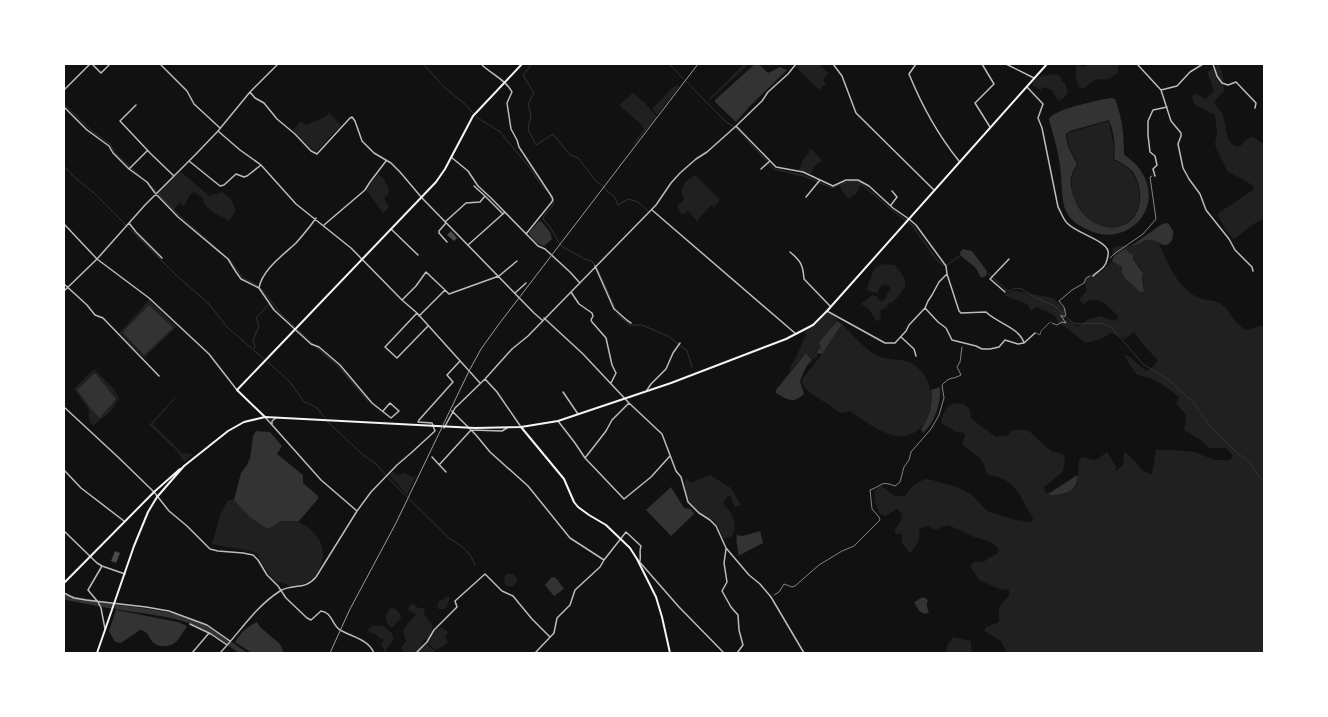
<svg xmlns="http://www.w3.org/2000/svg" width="1328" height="717" font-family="Raleway,sans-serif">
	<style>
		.green { fill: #202020; fill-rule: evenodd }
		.water { fill: #333; fill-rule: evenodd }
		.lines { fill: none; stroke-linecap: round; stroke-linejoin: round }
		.stream { stroke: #333; stroke-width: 1 }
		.river { stroke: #333; stroke-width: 5 }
		.building { fill: #4a4a4a }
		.path { stroke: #f5f5f5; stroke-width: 0.5 }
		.service { stroke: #bcbcbc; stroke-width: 0.5 }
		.minor { stroke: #bcbcbc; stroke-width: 1.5 }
		.tertiary { stroke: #bcbcbc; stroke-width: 1.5 }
		.primary { stroke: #f5f5f5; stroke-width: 2 }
		.trunk { stroke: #f5f5f5; stroke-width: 2 }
		.rail { stroke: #9a9a9a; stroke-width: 1 }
	</style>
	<rect width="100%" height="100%" fill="#111"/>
	<!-- green -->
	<path class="green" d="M749,64L710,100L709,99L743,65Z
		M799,64H820L827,73L829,72L823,80L826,84L819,90L796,67Z
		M1088,64H1118V72C1111,79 1106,81 1096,79L1084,88H1080C1076,81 1074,73 1077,65H1079L1082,67H1085Z
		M1219,64L1223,76L1224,91L1214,102L1223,115L1228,139L1234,146H1240L1247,139L1253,137L1264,144V219L1255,223L1234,239L1227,232L1217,214L1253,190L1254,186L1227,171L1215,145L1217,131L1215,115L1195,105L1192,97L1196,93L1205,99L1214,91L1207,72Z
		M1056,74L1060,76L1062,82L1065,83L1068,92L1064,98L1058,101L1052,90L1044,87L1040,90L1032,85C1038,74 1045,76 1056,74Z
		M678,85L679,87L657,115L652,109L673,87Z
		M633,93L646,104L657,117L634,145L633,144L644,129L639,122L637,121L619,105Z
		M329,113L341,125L316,152L309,147L293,130L301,121L306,125L323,118Z
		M1109,121L1114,148L1113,160C1120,163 1127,166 1131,172C1141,183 1143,206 1132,218C1114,239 1083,221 1075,200C1071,187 1069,177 1078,165C1074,153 1067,148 1067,134L1070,132Z
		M811,149L822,160L814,167L811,174L799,170L802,162Z
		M180,171L209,196L222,192L231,199L236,210L229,221L211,211L203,202L204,199L194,192L190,195L184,206L180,203L173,210L157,194Z
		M378,174L384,179L389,190L388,195L384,198L389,207L383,213L367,191L371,183Z
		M695,175L720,200L714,208L711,205L697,221L688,211L682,215L678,208L677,204L681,203L684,199L683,195L681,192L685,182Z
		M846,182H855L861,184L856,194L849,199L842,191L840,186Z
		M1152,239L1159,243C1167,262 1177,287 1197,297C1205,301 1214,299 1221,304C1229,309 1232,319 1239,325C1241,327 1244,329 1246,330L1264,325V653H1007L1001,641L984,631L986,627L999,622C998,608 999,606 1009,596V590L999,589L979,580L970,566L975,561L984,562L988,558L997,554L999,549L991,542L974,537L948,525L935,530L928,526L919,528C921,538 917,546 910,553L902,543V533L897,535L894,531L901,520L902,514L897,509L886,516L880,514L875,502L874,492L880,485L888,491L894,496H905L909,490L915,484L925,479L932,480L953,486L964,490L973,496L987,511L1015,520L1032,522L1033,518C1019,497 1018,479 988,475L981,459L962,444L965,436V433L956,432L941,423L943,415L949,405C960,401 971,404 971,417C976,424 989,431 996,437L1007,436L1012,430H1028L1051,451L1063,454L1065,459L1063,472L1044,487L1045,492L1048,494L1076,487L1078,476L1079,459L1085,457C1097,463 1098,458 1107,452L1116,466L1115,472L1123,465L1124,451L1134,460L1142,470L1152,475L1156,450H1173L1195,452L1214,460H1230L1233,456L1226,448H1209L1202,441L1184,430L1186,415L1176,403L1179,397L1166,387L1153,379L1136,374L1123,354L1130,357L1146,371L1154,366L1158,360L1147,349L1134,332L1125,339L1111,333L1101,339L1085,343L1064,326L1058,323C1056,312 1046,313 1037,307L1031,311L1027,304L1005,296L1006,293L1016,291L1053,298L1066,310L1065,319L1078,327L1087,320L1099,316L1115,321L1119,317C1111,309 1097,293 1085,303V306L1079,299L1087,291L1084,282L1092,273L1101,272L1112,261L1122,267V272L1136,289L1139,290L1141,293L1144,291L1142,270L1125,249L1114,256L1112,252L1113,248C1120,245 1125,246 1133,246C1139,245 1145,240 1152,239Z
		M882,264L895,265C910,284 908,284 893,302L889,303L887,307L880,311L881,318L877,322L869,309L861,304L872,295L877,297L878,294V300L882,301L886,298L887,293L891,290L889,286L884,284L880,287L877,293L868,291L867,288L874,269Z
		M149,300L176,326L175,328L144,358L120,334V332ZM149,305L159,315L143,354L124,334V332Z
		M828,312L838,319L819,342L821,346L815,353L818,355L816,359H812L806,353L790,371L789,370L801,347L803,340L807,335L804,332L812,327Z
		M842,324C850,332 867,351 876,355C894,364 909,353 924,375C939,397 931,435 901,436C885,437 862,419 850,411L843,413L839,412L805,389L802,382L803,378L822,354Z
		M93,370H95L115,390L119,399L110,412L93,426C89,421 88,417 89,410L74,389ZM94,374H96L116,399L100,418Z
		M175,397L176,398L153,424L182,453L193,454L184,462L177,451L149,425Z
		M393,471L398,475L404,473L413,477L416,476L407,495L389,475Z
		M710,475L731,488L740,504V505L735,507L730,496H728L723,502C725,506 727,508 730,512C736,520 739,540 723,538L716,523L710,518L702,514L690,503L687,497L684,481L688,479L691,483Z
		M233,499L264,526C274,524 288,519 298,521C300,522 303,525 306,526C321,536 329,554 318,571C315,575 312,580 307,582C303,584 294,587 289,586C285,584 284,582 278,583C267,574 263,566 257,553C243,548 227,548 212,544L221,513L227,501Z
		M507,574H514L518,580L514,586H507L504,582L505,576Z
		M448,596L450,598L447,606L444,609H438C436,598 443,601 448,596Z
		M413,603L418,608H423L425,611L424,614C433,626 436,626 427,641L425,639L422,642L423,647L427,644L434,650L435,653H404L401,648L406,641L403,630L416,614L407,609Z
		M391,608C396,608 401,613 401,618L393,627H391C384,622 384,614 391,608Z
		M382,625C393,634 399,636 386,649L387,653H385L381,644L384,640L382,638L380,639L374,633H370L368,630L372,626Z
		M441,627L446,630L448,633L445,636L448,643L436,650L428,643L435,631Z
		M953,637L971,641V649L973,653H945L947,646Z"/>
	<!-- water -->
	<path class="water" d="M755,64H759L768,73L780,67L787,70L750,106L736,122L715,102V100Z
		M1111,98L1115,99C1122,117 1124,134 1124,154C1129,159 1137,164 1141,171C1166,209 1126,250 1086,229C1078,225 1070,220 1066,211C1061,201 1062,178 1060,166C1058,150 1053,134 1049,119C1054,109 1099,100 1111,98ZM1109,120C1114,132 1116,147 1114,159C1120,162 1127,166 1132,171C1142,184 1144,208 1131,220C1112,238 1082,221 1075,200C1070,187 1068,177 1077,165C1073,154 1066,147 1066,134L1070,131Z
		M541,221L550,232L552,239L544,246C539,245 530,238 529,233L538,222Z
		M1168,223C1169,225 1172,228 1173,231C1174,237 1171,246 1164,245C1159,244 1155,239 1149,240C1143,240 1138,246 1131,246L1162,224Z
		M963,249L972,251L987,271L986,276L981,278L976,268L961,256L960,252Z
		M1125,249L1129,253L1133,254V259L1143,273L1142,279L1144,291L1141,293L1125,278L1122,272V267L1112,261L1114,256Z
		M149,305L173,328L145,354H143L124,334L123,332Z
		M837,321L842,324L822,354L816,353L821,346L819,344V342Z
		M806,353L812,360L806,367L800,381L804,394C793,404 788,400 776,393V390L792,370Z
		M94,374H96L116,399L100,418L91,409L78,391V389Z
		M940,387C941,404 935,422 923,433L921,429C930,416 933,405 931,390Z
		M256,431L270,432L282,446L277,454L303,475V483L318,496V499L299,521H282L268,529L250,517L234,500L241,473L247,465L250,458L253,436Z
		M1076,476H1078C1076,487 1073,492 1060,494C1056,495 1052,496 1048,494Z
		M671,487L684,508L691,509L694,514L671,536L646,510Z
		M760,531L763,543L738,556C739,549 735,542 737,535L743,536Z
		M552,577L556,578L564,589L554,596L545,585Z
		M923,597L928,600C926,604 927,608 929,612L925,614L919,611L914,602Z
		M116,610L178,622L185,625L187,627C183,631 180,638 176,642C169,648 156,648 151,640C148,634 146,631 140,630L121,643L115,642L109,631Z
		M257,622L260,627L280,644L284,653H252L235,642C241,633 246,627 257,622Z"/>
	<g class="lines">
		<!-- stream -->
		<path class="stream" d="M423,64L445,88L465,104L473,113
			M532,64L523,75L534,93L528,104L531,115L528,129L536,145L553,134L570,155L578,158L596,181L603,186L608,192L614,196L618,205L628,199L638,202L648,211
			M669,64L726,122L736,128L774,169L804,176L832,188L850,181L858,182L863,185L888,207L912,225L936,259L943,265H947L961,255
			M64,104L93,132L110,144L116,154L140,176
			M476,117L499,131L531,169L538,181L547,191
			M64,166L73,176L94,193L176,275L209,304L227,327L264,359
			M151,186L181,217L229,259L243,278L257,285L264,292L281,314L294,326
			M550,196L554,204L544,216L543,219L550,227L561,246L587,260L592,261L597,268L616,310
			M988,273L1006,290L1009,291L1016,288L1022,289L1036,298L1055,306L1073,323L1076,324L1100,323L1111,327L1143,364L1166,378L1192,401L1211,427L1235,451L1251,463L1255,471L1264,482
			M617,313L619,316L630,325H642L668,336L687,351L692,367
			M298,330L313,344
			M316,347L338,366L368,401
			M254,349L255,348L253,340L259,326L256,318L269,304
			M268,362L290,382L304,402L312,405L318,409L328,422L363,455L376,464L395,485L450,539C461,545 471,553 475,565"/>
		<!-- river -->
		<path class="river" d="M64,597L111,606
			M117,607C143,611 169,613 193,622C212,629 227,642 243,653"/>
	</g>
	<!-- building -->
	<path class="building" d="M451,231L457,238L454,241L447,235Z
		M115,551L120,553L116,563L111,561Z"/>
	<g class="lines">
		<!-- path -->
		<path class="path" d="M1110,258L1114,254L1143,234L1156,219L1150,177L1152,176
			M1061,315L1064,317L1066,315L1064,307L1059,301L1072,290L1084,283L1086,278L1090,276
			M1052,323L1057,325L1062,322L1066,323L1061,316
			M774,595L779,592L784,584L792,587L795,586L819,565L842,551L854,546L880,520L879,517L872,509L870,490C882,486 881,480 895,486L900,482L904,467L909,460L911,452L931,429L939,415L944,398L942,385C950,376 952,380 961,375L957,367L960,362L962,347"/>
		<!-- service -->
		<path class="service" d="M1036,333L1040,335L1041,331L1050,322"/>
		<!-- minor -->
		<path class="minor" d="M92,64L101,73L110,64
			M160,64L187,91L194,104L220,128
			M481,64C491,74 506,80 512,92L507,103L511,129L517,140L519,147L552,197L553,200L551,203L526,234
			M916,64L909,74C922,106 938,135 959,161
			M982,64L994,84L975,103L990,127
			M1006,64L1034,78
			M1137,64L1161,90L1171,121L1181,133V136L1178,144L1183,168L1189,179L1200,194L1206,210L1229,239L1235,250L1252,267L1253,271
			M1213,64L1217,76L1222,83L1228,85L1236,82L1256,103L1255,108
			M1027,87L1043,104L1038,118L1042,128L1058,207C1061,212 1063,219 1067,223C1076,233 1105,240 1108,251C1109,254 1107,260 1106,263C1103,270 1097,271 1093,276
			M64,90L90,64
			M1161,90L1177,86L1190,72L1203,64
			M250,92L255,98L264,103L277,119L295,134L311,151L317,154L350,118L352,117L355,121L362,141L374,153L391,163L400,172L422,198L534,313L542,320
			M136,105L120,121L151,154L174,176
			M64,107L87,130L109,146L113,153L129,169L147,182L155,193L178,217L228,259L236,272L241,279L259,288L274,310L311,344L319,347L340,365L372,403L391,418L399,411L390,403L383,411
			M736,126L776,167L803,172L833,186L846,180H858L869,186L893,208L909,219L916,225L946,266L947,274L959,311L961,313L986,312C997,323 1020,328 1024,343
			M218,131L240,150L261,165L296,204L351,248L402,300L417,313L480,383
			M451,157L468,171L478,186L491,198L538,246L545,249L570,272L579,282
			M189,161L220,186L224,185L236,174L244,177L247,176L261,165
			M129,169L147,151
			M761,169L770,161
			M1155,176L1153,169L1157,165L1155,156L1150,152L1148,135V121L1153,110L1167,107
			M474,186L485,196
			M806,197L820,180
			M891,205L897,197L892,191
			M652,210L796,334
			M445,222L466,203L480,202L485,196L503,214
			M129,223L136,232L162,258
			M446,223L439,231V233L447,242
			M324,225L365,190L370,182L386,161
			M391,229L418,255
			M468,245L505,212
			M790,252C801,261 803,265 804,279L830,306
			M595,266L614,309C621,314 624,319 631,323
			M64,284L87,305L95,315L103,318L159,376
			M259,288C262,270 283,255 296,243C303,235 310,227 316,218
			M64,291L97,259L145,205L196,154L218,131L250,92L278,64
			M571,292L579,304L592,313L593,316L591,320L592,322L606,338L612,365L616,373L611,383
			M1005,292L990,279L1009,259
			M515,293L526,283
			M402,300L416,286L426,272L444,289
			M925,308L938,322L946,328L952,340L976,346L982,349H990L999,347L1005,340L1018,344L1024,343L1035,333
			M827,311L885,343H895L906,331L909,325L925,308L928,301L932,295L939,282L947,274
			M417,313L385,347L397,358L428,326
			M419,316L445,290L449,294L499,276L517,261
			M544,318L583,354L629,403L662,434L676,471L681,477L688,502L699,513L710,520L716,526L726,548L749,575L760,584L771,597L804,653
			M901,337L914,349L916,356
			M485,379L497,392L521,427
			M647,390L651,384L666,369L673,353L680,343
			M563,392L578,414
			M64,407L119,458L154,492L169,511L187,526L210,549L218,551L243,553L253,555L258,560L267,575L278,586L286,598L307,618L311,620L321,611C332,612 332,625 340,630C352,637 368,639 374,653
			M452,411L476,435L490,452L528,486L570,538L604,560
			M265,417L321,480L357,511
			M558,421L575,443L585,458L624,499L651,477L670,456
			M272,424V421L276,418
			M444,428L455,408L485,379L512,349L528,336L656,205L671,183L680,173L696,159L707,152L735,127L762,101L768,92L788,74L796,64
			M432,457L446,472
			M585,458L606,431L612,420L629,403
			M439,465L471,430L502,431L507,428
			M64,470L81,488L124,521
			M64,531L97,563L102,566L125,574
			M726,549L724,563L727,582L722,591L731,607L738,615L739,630L743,645L737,653
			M637,559L679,607L724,653
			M102,566L88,590L98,602L101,608L105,629
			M64,593L74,598L86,600L146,607L169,611L207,625L230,641
			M190,624L211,634L227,645
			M192,653L209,633
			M220,653C240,632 255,607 280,591C294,583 304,591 316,577L357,511L371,492L397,465L411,453L435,431L432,423L418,422L419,420L453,382L447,375L460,361
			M416,653L427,642L434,630L457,607L455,601L485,574L502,591L513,596L532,619L550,637
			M535,653L554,633L557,618L570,605L575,590L600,567L604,560L626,532L641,546C639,551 641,555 640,561"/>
		<!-- tertiary -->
		<path class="tertiary" d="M833,64L842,76L856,113L934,190
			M64,224L97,259L149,298L209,354L237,390"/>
		<!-- primary -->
		<path class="primary" d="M265,417L237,390L436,182L445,169L473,116L522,64
			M521,427L564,479L574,502L578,507L589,515L606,525L630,548L637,559L656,597L662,617L670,653"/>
		<!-- trunk -->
		<path class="trunk" d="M64,583L154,492L180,469
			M97,653L134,546L148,512L157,497L184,466L228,431L244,422L265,417L475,428L521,427L558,421L671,383L786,339L813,325L827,311L1047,64"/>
		<!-- rail -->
		<path class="rail" d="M330,653L350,609L396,523L469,371L481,349L499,324L698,64"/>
	</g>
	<!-- border -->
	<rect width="1328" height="717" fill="none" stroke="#ffffff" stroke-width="130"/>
</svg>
